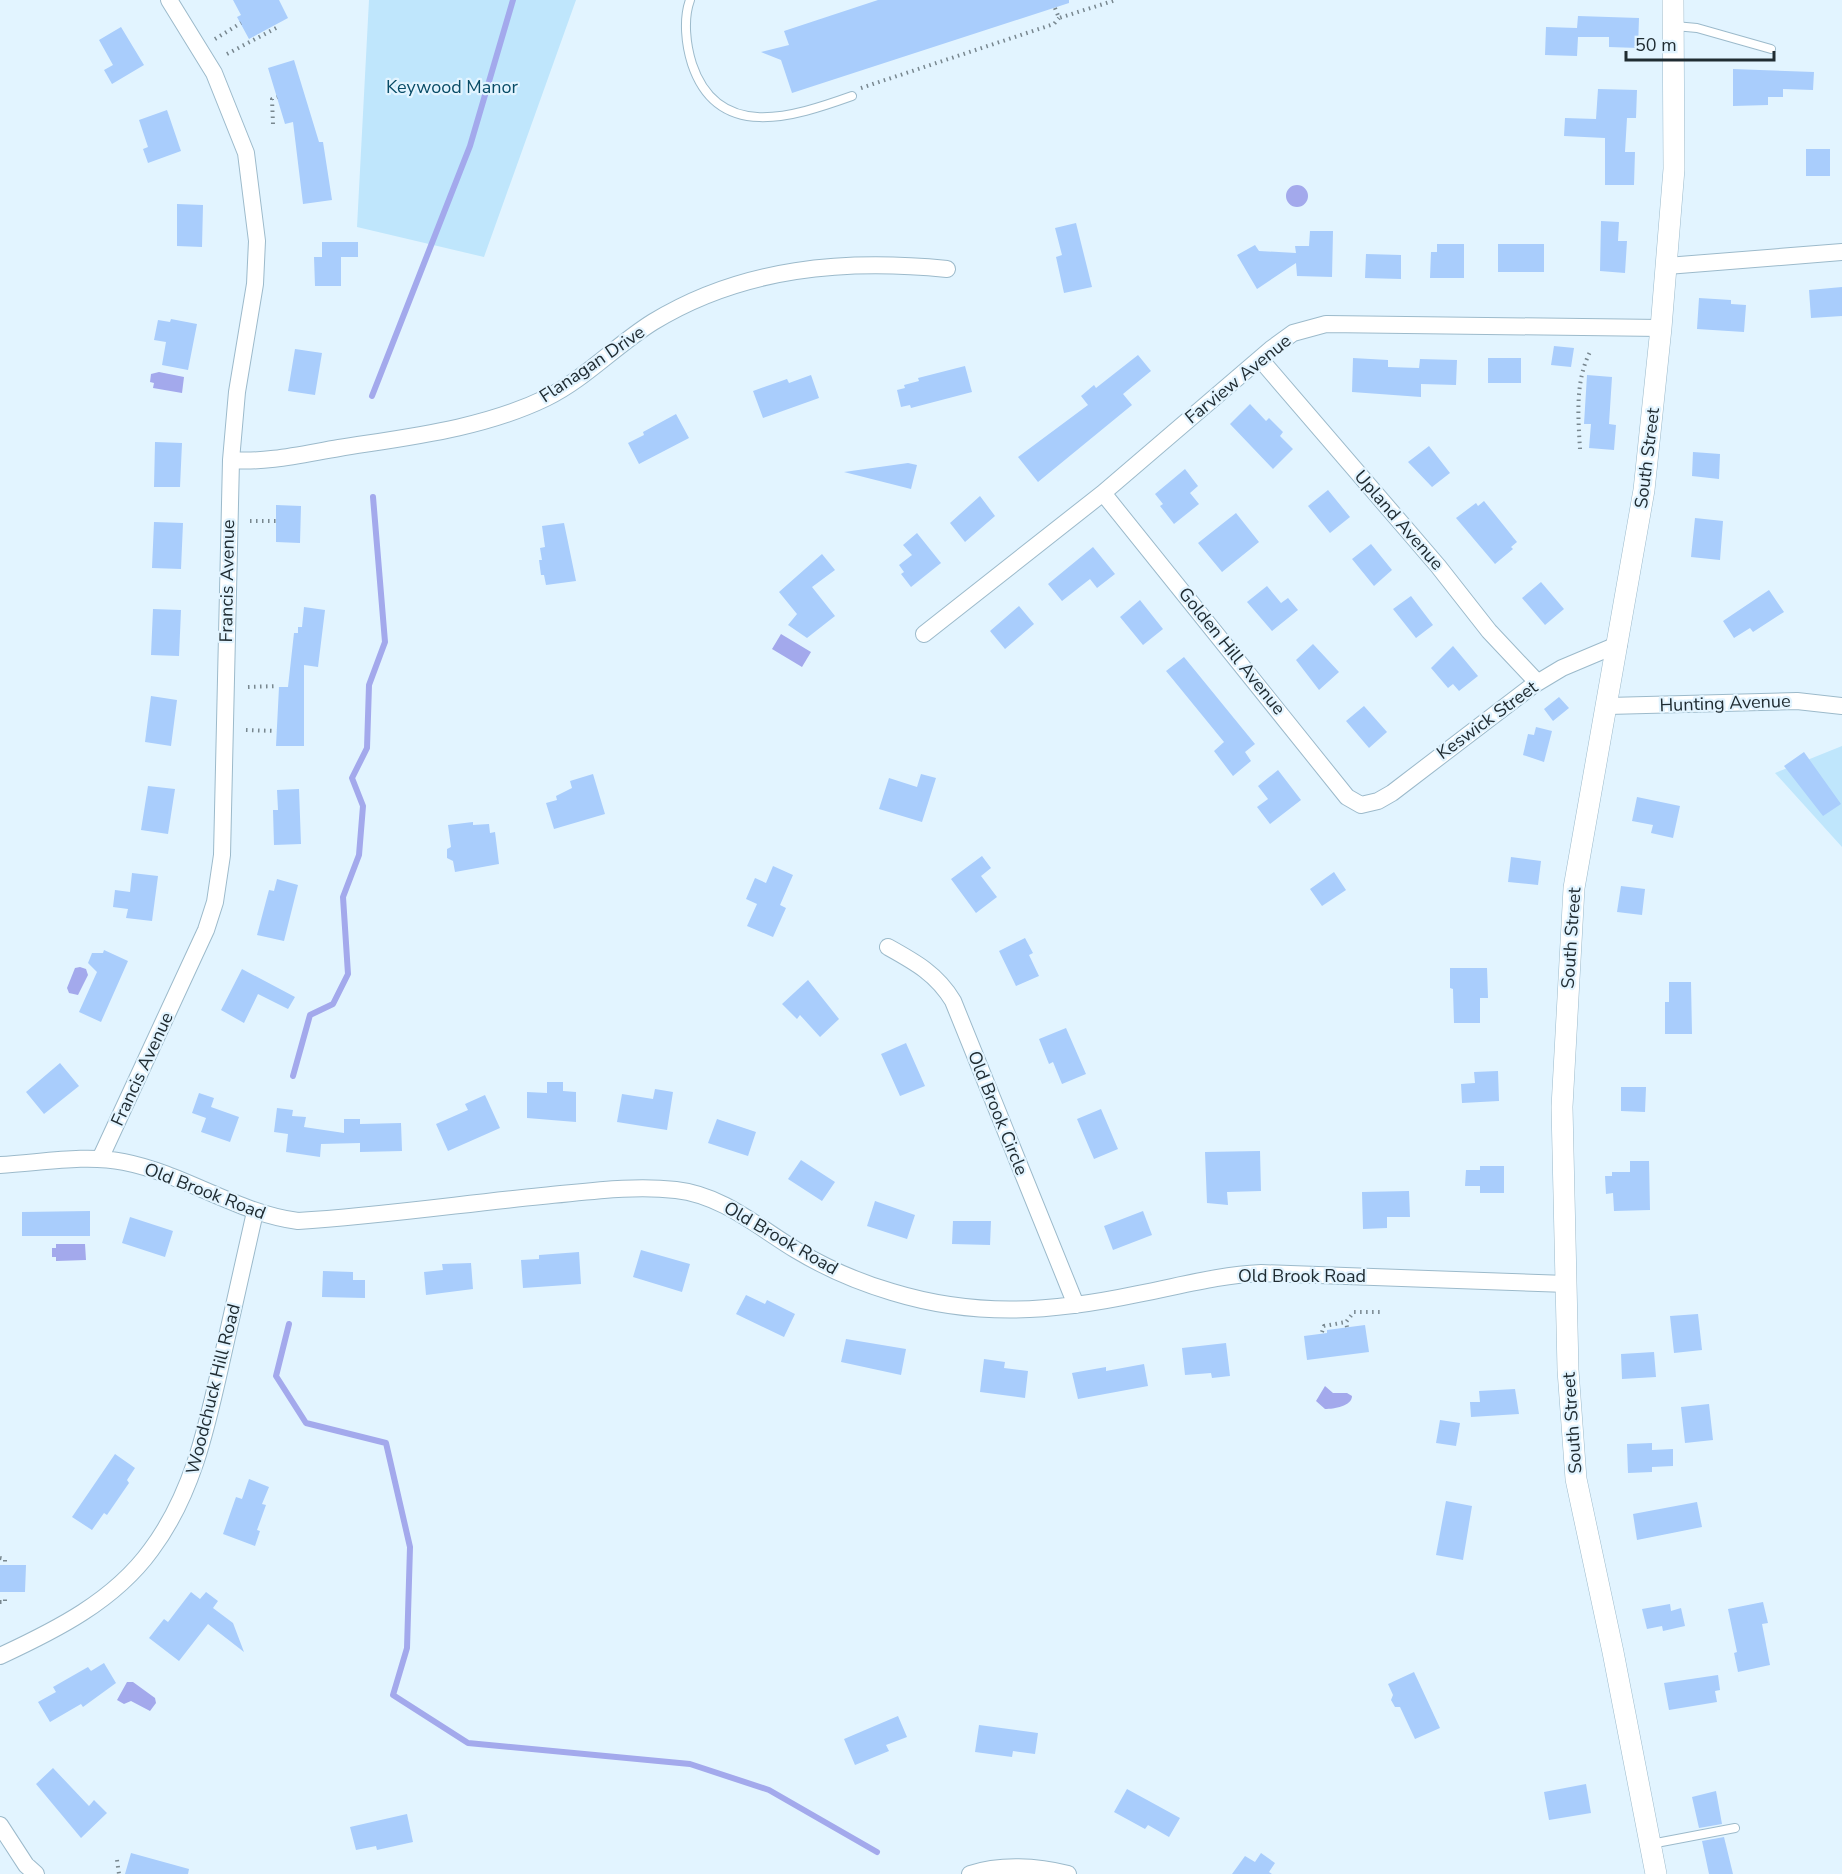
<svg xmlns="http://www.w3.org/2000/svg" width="1842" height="1874" font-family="'Nunito Sans',sans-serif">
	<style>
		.green { fill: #bfe6fc }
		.water { fill: #a3a9ec }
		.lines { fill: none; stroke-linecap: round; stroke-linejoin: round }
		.stream { stroke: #a3a9ec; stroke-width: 6 }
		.building { fill: #a9cdfc }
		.service-casing { stroke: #9cbacb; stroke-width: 10 }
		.minor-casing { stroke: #9cbacb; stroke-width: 18 }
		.tertiary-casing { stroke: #9cbacb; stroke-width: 22 }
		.path { stroke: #78878f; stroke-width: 4; stroke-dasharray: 1.5 4.5; stroke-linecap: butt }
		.service { stroke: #fff; stroke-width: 8 }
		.minor { stroke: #fff; stroke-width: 16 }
		.tertiary { stroke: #fff; stroke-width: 21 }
		.labels { text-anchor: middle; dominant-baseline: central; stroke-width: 4.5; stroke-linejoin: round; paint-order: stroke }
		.park-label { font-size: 18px; fill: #084c67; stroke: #e2f4ff }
		.street-label { font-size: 18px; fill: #202c32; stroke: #e2f4ff }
	</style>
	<rect width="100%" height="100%" fill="#e2f4ff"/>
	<!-- green -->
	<path class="green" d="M369,0H576L484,257L357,227Z
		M1842,746V847L1775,773Z"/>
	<!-- water -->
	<path class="water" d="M1286 196a11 11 0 1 1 22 0a11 11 0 1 1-22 0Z
		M159,372L184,377L182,393L153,388L154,383L150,382L151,374Z
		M781,634L811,652L802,667L772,649Z
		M80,967L86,969L88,975L78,995L69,993L67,988L75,968Z
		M56,1244H85L86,1260L56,1261V1257H52V1248H56Z
		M1325,1386L1333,1393H1347L1352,1396C1352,1406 1334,1409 1325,1409L1316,1401Z
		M127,1682H133L155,1698L156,1703L150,1711L131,1701L124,1704L117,1700Z"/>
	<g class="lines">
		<!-- stream -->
		<path class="stream" d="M372,396L470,146L513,0
			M293,1076L310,1015L333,1004L348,974L343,897L359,855L363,806L352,778L367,748L369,685L385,642L373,497
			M289,1324L276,1376L306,1423L386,1443L410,1547L407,1648L393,1695L468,1743L690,1764L769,1790L877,1852"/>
	</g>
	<!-- building -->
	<path class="building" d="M233,0H279L288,18L249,39L237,17L241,15Z
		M878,0H1069V3L792,93L781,60L761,52L789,45L784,31Z
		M1578,16L1639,18L1638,48L1609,47V37H1578L1577,56L1545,55L1546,27L1577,28Z
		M121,27L144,65L112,84L104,70L113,65L99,40Z
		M294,60L319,142H323L332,200L303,204L293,122L285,124L268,68Z
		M1733,69L1814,72L1813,90L1783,89V97H1768V105L1733,106Z
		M1598,89L1637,90L1636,118H1627L1625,152H1635L1634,185H1605V138L1564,136L1565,118L1596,119Z
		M167,110L181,151L148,163L143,149L148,147L139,120Z
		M1806,149H1830V176H1806Z
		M177,204L203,205L202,247L177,246Z
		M1601,221L1619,222L1618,241H1627L1625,273L1600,271Z
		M1076,223L1092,287L1064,293L1056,257L1062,255L1055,228Z
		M1310,231H1333L1332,277L1297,276L1296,263L1257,289L1237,255L1255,245L1259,251L1296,253L1295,246H1309Z
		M322,242H358V257H341V286H315L314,257H322Z
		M1437,244H1464V278H1430L1431,252H1437Z
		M1498,244H1544V272H1498Z
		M1366,254L1401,255V279L1365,278Z
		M1842,287V316L1811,318L1809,290Z
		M1699,298L1731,300V304L1746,305L1744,332L1697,329Z
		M171,319L197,324L188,370L162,365L166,342L154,340L158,320L170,322Z
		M1554,346L1574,348L1571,367L1551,365Z
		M295,349L322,353L315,395L288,391Z
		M1138,355L1151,371L1123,394L1132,405L1038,482L1018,457L1088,405L1081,396L1094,385L1096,388Z
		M1353,358L1388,360V367L1419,368L1420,359L1457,360L1456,385L1421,384V397L1352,392Z
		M1488,358H1521V383H1488Z
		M965,366L972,392L911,408L910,405L901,407L897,390L905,388L904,385L919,381L918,378Z
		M811,375L819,398L763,418L753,391L787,379L789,383Z
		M1587,375L1612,377L1609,424L1616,425L1614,450L1589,448L1591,424H1584Z
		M1250,404L1266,421L1269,418L1283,432L1280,436L1293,449L1273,469L1230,424Z
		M676,414L689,438L639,464L628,443L644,435L643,432Z
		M155,442L182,443L180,487H154Z
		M1429,446L1450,473L1432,487L1408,462Z
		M1693,452L1720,454L1719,479L1692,476Z
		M908,463L917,465L911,489L844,472Z
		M1185,469L1198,486L1190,493L1199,504L1174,524L1160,506L1163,504L1155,494Z
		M1328,490L1350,517L1330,533L1308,506Z
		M980,496L995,516L965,542L950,523Z
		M1484,501L1517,542L1511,547L1513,549L1495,564L1456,518L1476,503L1478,506Z
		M276,505L301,506L300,543L276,542Z
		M1236,513L1259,542L1222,572L1198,543Z
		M1695,518L1723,521L1720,560L1691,557Z
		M154,522L183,523L181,569L152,568Z
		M564,523L576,581L546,585L544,575H541L539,560H542L540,548L545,547L542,526Z
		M917,533L941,563L911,587L901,574L904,572L899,565L912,555L903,545Z
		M1371,544L1392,570L1374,586L1352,559Z
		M1093,547L1115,574L1097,588L1090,579L1062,601L1048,584Z
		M822,554L835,570L812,587L835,616L807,638L788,625L797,614L779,592Z
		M1541,582L1564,609L1545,625L1522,598Z
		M1267,586L1281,603L1288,598L1298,610L1272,631L1247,602Z
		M1769,590L1784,612L1753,632L1750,628L1734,638L1723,621Z
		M1411,596L1433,625L1416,638L1393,609Z
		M1140,600L1163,629L1143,645L1120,617Z
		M1019,606L1034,624L1005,649L990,631Z
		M304,607L325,610L318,667L304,665V746H276L279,687H288L294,633H298V627H302Z
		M153,609L181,610L179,656L151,655Z
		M1313,644L1339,672L1319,690L1296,660Z
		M1453,646L1478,676L1459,691L1453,684L1448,688L1431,668Z
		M1184,657L1255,744L1245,752L1251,761L1233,776L1214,751L1224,742L1166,671Z
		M151,696L177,700L171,746L145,742Z
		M1559,697L1569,708L1553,721L1544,709Z
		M1364,706L1387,732L1369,748L1346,721Z
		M1536,727L1552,731L1544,762L1523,755L1528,734L1534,735Z
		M1804,752L1841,804L1823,816L1784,766Z
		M1278,770L1301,800L1270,824L1257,807L1268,799L1258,786Z
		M593,774L605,814L554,829L546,803L557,800L556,796L572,788L570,781Z
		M921,774L936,778L922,822L879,809L889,778L917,787Z
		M148,786L175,789L168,834L141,830Z
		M299,789L301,844L274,845L273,810H278L277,790Z
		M1637,797L1680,806L1673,838L1651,833L1653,825L1632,821Z
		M473,822V825L489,824L490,833L495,832L499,864L455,872L453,861L447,858V849L451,847L448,825Z
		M982,856L991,868L981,876L997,897L976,913L951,879Z
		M1511,857L1541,861L1538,885L1508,882Z
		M773,866L793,875L780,905L786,908L773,937L747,926L757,904L746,899L755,878L766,883Z
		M1334,872L1346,890L1322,906L1310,889Z
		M132,873L158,876L152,921L126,918L128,909L113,907L115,890L130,892Z
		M277,879L298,885L284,941L257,935L269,890L274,891Z
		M1621,886L1645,889L1642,915L1617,912Z
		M1025,938L1033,953L1029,955L1039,976L1016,986L999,951Z
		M104,950L128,961L101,1022L79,1012L97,972L88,963L92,953H103Z
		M1450,968H1487L1488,998H1480V1023H1454L1453,989L1450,988Z
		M242,969L295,997L288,1009L258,994L244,1023L221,1010Z
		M808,980L839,1019L820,1037L800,1015L797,1019L782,1004Z
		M1669,982H1691L1692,1034H1665V1002H1669Z
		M1066,1028L1086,1074L1062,1084L1053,1062L1049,1064L1039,1039Z
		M906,1043L925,1086L900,1096L881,1054Z
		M60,1063L79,1086L44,1114L26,1092Z
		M1498,1071L1499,1101L1462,1103L1461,1084L1475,1083L1474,1072Z
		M547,1082H563V1091L576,1092V1122L527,1118V1092L547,1093Z
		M1621,1087H1646L1645,1112L1621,1111Z
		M655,1089L673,1092L667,1130L617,1122L622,1094L653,1099Z
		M199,1093L214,1098L211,1107L239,1117L230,1142L201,1132L206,1118L192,1113Z
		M485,1095L500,1128L448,1151L436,1124L468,1110L465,1104Z
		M277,1108L293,1110L292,1116L306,1117L304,1127L344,1133V1119H360V1124L401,1123L402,1151L360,1152V1143L321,1144L320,1157L286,1152L288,1134L274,1132Z
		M1101,1109L1118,1149L1094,1159L1077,1119Z
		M717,1119L756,1132L748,1156L708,1143Z
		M1260,1151L1261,1191L1227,1192L1228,1205L1207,1203L1205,1152Z
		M801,1160L835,1182L822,1201L788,1179Z
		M1630,1161H1649L1650,1210L1614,1211L1613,1193L1606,1194L1605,1176H1612V1172H1630Z
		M1480,1166H1504V1193H1480V1186H1465L1466,1170H1480Z
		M1409,1191L1410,1217H1387V1228L1363,1229L1362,1192Z
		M875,1201L915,1215L907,1239L867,1226Z
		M90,1211V1236H22V1212Z
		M1143,1211L1152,1235L1113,1250L1104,1226Z
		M130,1217L173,1231L165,1257L122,1243Z
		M953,1221H991L990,1245L952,1244Z
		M641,1250L690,1264L682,1292L633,1277Z
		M579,1252L581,1284L523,1288L521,1260L539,1259V1255Z
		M471,1263L473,1289L426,1295L424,1272L443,1270L442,1264Z
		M323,1271L353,1272V1280H365V1298L322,1297Z
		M746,1295L765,1304L767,1300L795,1314L784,1337L736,1314Z
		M1698,1314L1702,1350L1674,1353L1670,1316Z
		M1365,1325L1369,1352L1307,1360L1304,1336L1327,1333V1330Z
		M846,1339L906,1349L901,1375L841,1362Z
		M1226,1343L1230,1376L1212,1378L1211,1373L1185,1375L1182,1348Z
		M1654,1352L1656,1377L1622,1379L1621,1354Z
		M984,1359L1005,1362L1004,1368L1028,1371L1025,1398L980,1392Z
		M1144,1364L1148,1386L1078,1399L1072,1373L1106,1367V1371Z
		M1515,1389L1519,1414L1471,1417L1470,1402H1480L1479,1391Z
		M1709,1404L1713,1440L1685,1443L1681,1407Z
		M1440,1420L1460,1423L1456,1446L1436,1443Z
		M1652,1443V1450L1673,1449V1466L1652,1467V1472L1628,1473L1627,1444Z
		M115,1454L135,1468L127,1480L129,1483L107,1515L104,1513L92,1530L72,1517Z
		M249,1479L269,1487L262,1504L266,1505L257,1530L260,1531L255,1546L223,1534L236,1497L242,1499Z
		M1446,1501L1472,1506L1463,1560L1436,1555Z
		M1697,1502L1702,1527L1637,1540L1633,1514Z
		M0,1565H26L25,1592H0Z
		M191,1592L200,1599L206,1592L218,1601L213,1608L233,1623L244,1652L208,1624L179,1661L149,1638L164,1619L168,1622Z
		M1763,1602L1768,1623L1762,1624L1770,1665L1738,1672L1734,1653L1737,1652L1728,1609Z
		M1670,1604L1671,1611L1681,1608L1685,1626L1663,1631L1662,1626L1647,1629L1642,1609Z
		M104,1663L116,1683L83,1707L81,1704L50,1722L38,1702L56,1692L53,1687L88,1667L91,1671Z
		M1414,1672L1440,1728L1415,1739L1400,1707H1395L1391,1700L1393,1695L1388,1684Z
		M1718,1675L1720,1690L1715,1691L1717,1702L1669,1710L1664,1683Z
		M898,1716L907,1737L886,1745L889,1751L855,1765L844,1739Z
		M979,1725L1038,1733L1035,1754L1013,1751L1012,1757L975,1752Z
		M53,1768L89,1806L94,1800L107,1813L81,1838L36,1784Z
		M1586,1784L1591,1813L1549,1820L1544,1792Z
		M1127,1789L1180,1818L1169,1837L1148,1825L1145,1829L1114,1812Z
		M1716,1791L1722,1824L1699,1828L1692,1797Z
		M407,1814L413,1842L377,1850L376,1846L356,1850L350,1827Z
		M1724,1837L1733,1874H1709L1702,1841Z
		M131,1853L189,1869L188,1874H125Z
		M1261,1853L1275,1863L1269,1872L1272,1874H1232L1245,1856L1255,1862Z"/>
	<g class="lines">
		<defs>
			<path id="service" d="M690,0C683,19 686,45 692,64C718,142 793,117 852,96
				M1675,26L1697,28L1771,49
				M1651,1844L1735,1828"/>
			<path id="minor" d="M1667,266L1842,252
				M1260,359L1438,566L1489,631L1537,682
				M231,460C267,463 303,454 339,448C408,437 482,429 546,398C585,379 616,345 653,322C743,267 845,259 947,269
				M1103,493L1347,797L1361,805L1378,801L1392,793L1532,686L1562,668L1619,644
				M924,634L1103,493L1271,349L1293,333L1326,324L1661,328
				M1608,706L1797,701L1842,706
				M888,947C915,962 937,974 953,1001L1076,1305
				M100,1159L206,930L215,902L222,855L231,460L237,392L255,284L257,241L246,153L214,73L169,0
				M0,1165C40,1163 85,1154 124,1162C185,1174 237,1213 298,1221C380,1216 461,1204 542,1196C587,1192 631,1185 676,1190C722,1195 758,1227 796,1250C826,1268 858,1282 892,1292C977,1318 1053,1312 1138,1294C1180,1286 1219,1275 1261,1273L1567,1284
				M0,1656C56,1630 114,1601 151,1550C193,1494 207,1426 222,1359C233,1310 244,1261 255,1212
				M0,1825L26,1865L36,1874
				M970,1874C1000,1864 1037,1866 1068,1874"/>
			<path id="tertiary" d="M1656,1874L1613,1652L1576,1479L1568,1370L1562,1107L1574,888L1644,490L1661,328L1674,169L1673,0"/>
		</defs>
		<!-- service casing -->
		<use href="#service" class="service-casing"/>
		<!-- minor casing -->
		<use href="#minor" class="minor-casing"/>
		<!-- tertiary casing -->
		<use href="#tertiary" class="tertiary-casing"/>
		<!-- path -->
		<path class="path" d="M1055,8L1059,18L1116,0
			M215,39L241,23
			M227,54L280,26
			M861,88L1054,24L1059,18
			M273,124L272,99L277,97
			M1580,449C1578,415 1575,380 1591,350
			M250,521H276
			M248,687L278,686
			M246,730L276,731
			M1347,1327L1346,1322L1354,1312H1384
			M1322,1332L1324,1326L1346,1322
			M0,1558L5,1559V1565
			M0,1602H5V1597
			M117,1860L119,1874"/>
		<!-- service -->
		<use href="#service" class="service"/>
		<!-- minor -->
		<use href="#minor" class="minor"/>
		<!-- tertiary -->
		<use href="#tertiary" class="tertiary"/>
	</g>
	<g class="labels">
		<!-- park labels -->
		<g class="park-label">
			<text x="452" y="87">Keywood Manor</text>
		</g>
		<!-- street labels -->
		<g class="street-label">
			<text transform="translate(592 364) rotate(-34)">Flanagan Drive</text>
			<text transform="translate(1238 379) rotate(-39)">Farview Avenue</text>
			<text transform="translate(1647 458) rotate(-83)">South Street</text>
			<text transform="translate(1399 520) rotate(49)">Upland Avenue</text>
			<text transform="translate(227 581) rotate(-89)">Francis Avenue</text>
			<text transform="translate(1232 651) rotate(51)">Golden Hill Avenue</text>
			<text transform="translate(1725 703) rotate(-2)">Hunting Avenue</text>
			<text transform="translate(1487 720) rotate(-36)">Keswick Street</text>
			<text transform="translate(1571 938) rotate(-86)">South Street</text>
			<text transform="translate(142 1069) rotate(-65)">Francis Avenue</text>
			<text transform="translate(998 1113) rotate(68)">Old Brook Circle</text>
			<text transform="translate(205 1191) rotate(21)">Old Brook Road</text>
			<text transform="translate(781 1238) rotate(30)">Old Brook Road</text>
			<text x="1302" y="1276">Old Brook Road</text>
			<text transform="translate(213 1389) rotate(-76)">Woodchuck Hill Road</text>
			<text transform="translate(1572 1423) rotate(-94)">South Street</text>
		</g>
	</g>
	<!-- scale -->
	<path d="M1626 51v9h148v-9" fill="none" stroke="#202c32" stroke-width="3"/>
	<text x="1635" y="51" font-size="18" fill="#202c32" stroke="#e2f4ff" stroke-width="4.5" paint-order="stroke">50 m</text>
</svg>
